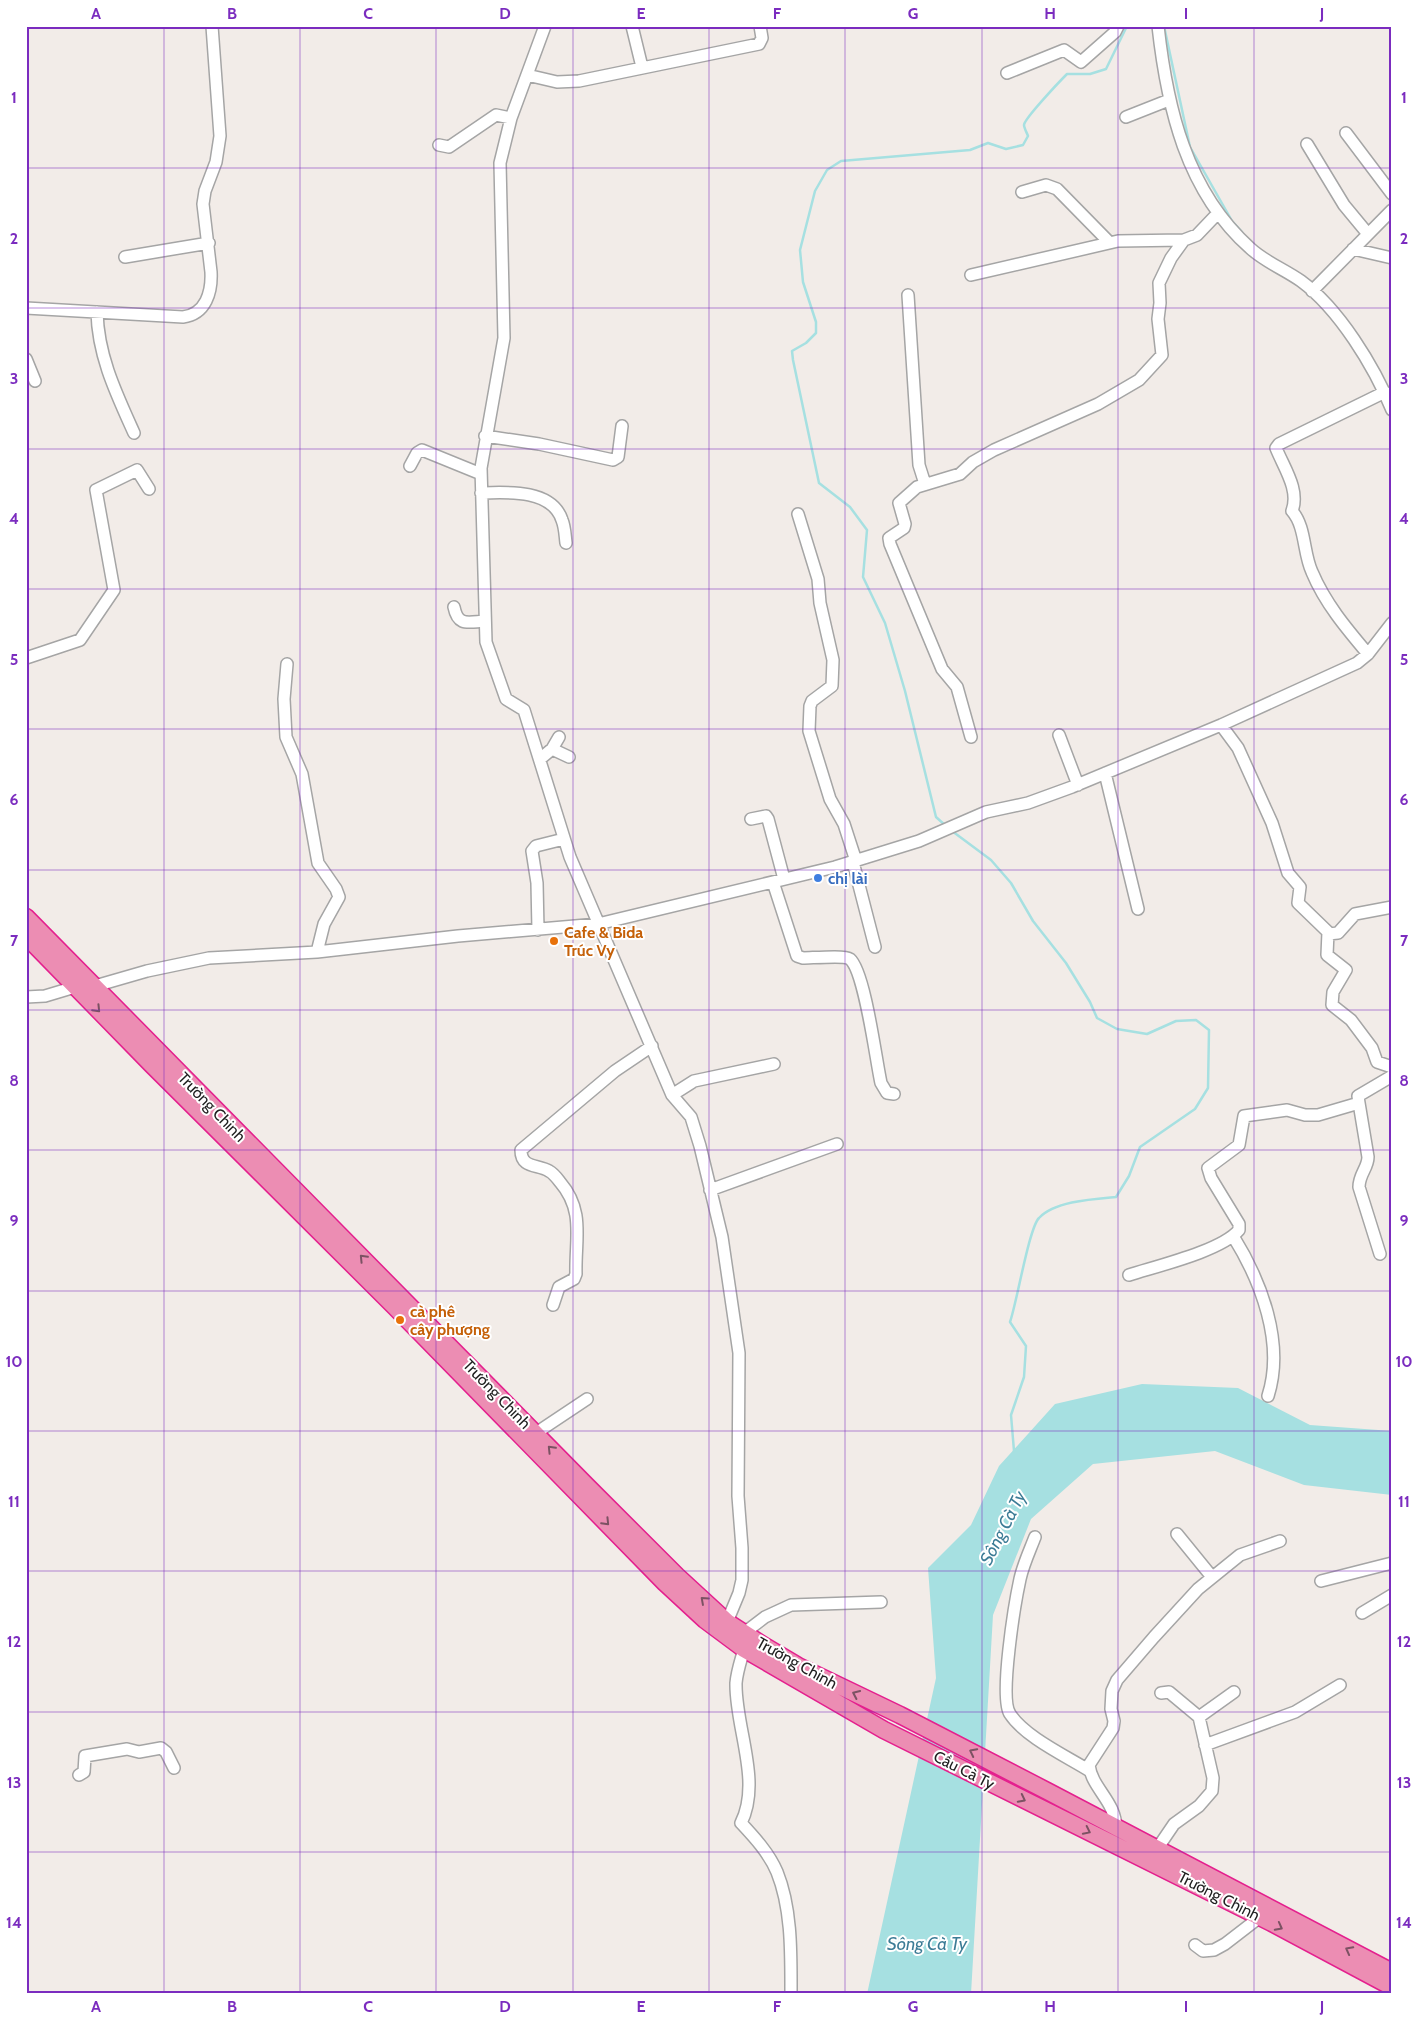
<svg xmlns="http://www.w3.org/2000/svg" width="1418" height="2020" font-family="Cabin,sans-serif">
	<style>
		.water { fill: #a6e0e1 }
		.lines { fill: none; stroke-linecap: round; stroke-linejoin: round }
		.stream { stroke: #a6e0e1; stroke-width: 2.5 }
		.minor-casing { stroke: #a5a5a5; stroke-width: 14 }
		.highway-casing { stroke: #e4208e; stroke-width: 19 }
		.minor { stroke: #fff; stroke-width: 11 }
		.highway { stroke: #ec8db3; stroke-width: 16 }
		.oneway { stroke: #7c5263 }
		.grid { fill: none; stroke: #7b2cbf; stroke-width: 1; stroke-opacity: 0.55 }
		.shop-dot { fill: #3f7fe0; stroke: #fff; stroke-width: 2 }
		.food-dot { fill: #e8710a; stroke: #fff; stroke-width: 2 }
		.labels { text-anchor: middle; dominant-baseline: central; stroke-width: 4; stroke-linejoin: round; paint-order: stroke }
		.shop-label { font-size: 16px; font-weight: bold; fill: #366cbe; stroke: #fff; text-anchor: start }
		.food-label { font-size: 16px; font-weight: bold; fill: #c56008; stroke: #fff; text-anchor: start }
		.street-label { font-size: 16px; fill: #212121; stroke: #fff }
		.water-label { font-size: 18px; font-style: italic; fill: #3c7c96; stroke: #fff }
		.neatline { fill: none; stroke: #7b2cbf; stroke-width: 2 }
		.grid-label { font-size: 16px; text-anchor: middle; font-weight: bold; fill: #7b2cbf }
	</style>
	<rect width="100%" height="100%" fill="#f2ece8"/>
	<!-- water -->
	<path class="water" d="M1142,1384L1238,1388L1310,1425L1392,1431V1495L1304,1485L1215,1451L1093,1464L1031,1519L993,1615L971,1994H867L936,1678L928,1568L971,1525L999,1466L1055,1404Z"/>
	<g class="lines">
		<!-- stream -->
		<path class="stream" d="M1164,26L1190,147L1232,221L1242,232
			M946,826L936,817L905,691L885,623L863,577L867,530L850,507L819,483L793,360L792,351L806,343L816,333V322L803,282L800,250L815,191L827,170L841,161L970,150L988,143L1006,149L1023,145L1028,136C1027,133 1024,128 1024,125C1024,119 1060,81 1067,74H1090L1106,69L1127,26
			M952,831L991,860L1011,883L1033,921L1066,963L1090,1002L1097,1018L1117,1029L1147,1034L1176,1021L1196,1020L1209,1030L1208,1088L1195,1109L1140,1147L1129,1176L1116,1197C1094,1199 1055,1201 1039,1218C1029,1228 1017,1302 1010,1322L1026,1346L1024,1377L1011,1415L1014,1451"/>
		<defs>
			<path id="minor" d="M545,26L511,118L500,163L504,338L481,468L486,642L506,699L524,710L570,857L672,1095L691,1117L700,1146L722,1237L739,1353L738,1496L742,1548V1580L739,1593L727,1622
				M632,26L642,67
				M1158,26C1167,107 1186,191 1250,248C1265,262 1284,269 1301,281C1339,309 1374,366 1392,410
				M1007,73L1064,50L1081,62L1115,32L1118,26
				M527,75L557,82L579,81L759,44L762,38L760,26
				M1126,117L1169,100
				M1346,133L1392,194
				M1307,144L1344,205L1368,234
				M439,145L449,147L496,115L511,118
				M1022,192L1046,185L1057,189L1109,242
				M1353,249L1392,258
				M125,257L209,243
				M971,275L1118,241L1184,240L1197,235L1218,213
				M1312,291L1392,210
				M908,295L919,465L925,484
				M26,308L183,317C206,314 212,292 211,272L203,204L205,191L216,162L220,136L212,26
				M97,312C98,356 116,393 134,433
				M26,359L35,381
				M485,436L539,444L613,460L618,457L622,426
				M410,466L417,453L422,450L481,474
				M481,493C507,492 552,489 562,520C565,527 565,535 566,543
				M798,514L818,579L820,603L833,660L832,686L812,701L810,706L809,731L830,799L844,824L856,861
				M454,607C458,627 468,622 485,621
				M1368,654C1346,628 1325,603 1312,572C1303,553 1306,527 1292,511C1300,490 1284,468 1276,448L1279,444L1385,392
				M26,658L80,640L114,590L96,490L137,470L149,489
				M287,664L284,699L286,737L302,774L318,863L336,889L339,897L324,924L317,952
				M1221,725L1238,748L1272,823L1288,873L1300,887L1298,903L1328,932L1327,955L1346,970L1333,992L1332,1005L1351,1020L1372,1048L1377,1062L1392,1067
				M1059,735L1078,785
				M971,737L957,687L942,669L890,544L889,538L904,528L905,524L899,503L917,487L960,474L973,462L994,450L1098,404L1139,380L1162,355L1158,319L1160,303L1159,283L1171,258L1184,240
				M552,749L569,757
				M540,759L552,749L559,737
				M1105,773L1138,909
				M751,819L766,816L768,819L784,879
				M853,862L875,947
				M773,882L797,956L803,958C812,958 844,955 850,959C865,972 876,1061 881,1083L887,1093L894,1094
				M538,930L537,883L532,851L536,846L564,839
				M1328,934L1338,933L1355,914L1392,907
				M26,997L45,996L75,987L95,986L147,971L209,958L317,952L458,936L598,924L835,867L919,841L986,812L1028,803L1072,787L1221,725L1357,663L1368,654L1392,623
				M672,1095L694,1081L774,1064
				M1359,1103L1368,1157C1368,1168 1359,1174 1359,1187L1380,1254
				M710,1190L837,1144
				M1233,1236C1261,1281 1285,1343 1268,1396
				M1129,1275C1157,1266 1221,1251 1239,1230V1224L1211,1178L1208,1168L1239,1145L1244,1116L1287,1110L1305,1115H1318L1359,1103L1358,1096L1392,1076
				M553,1305L559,1287L574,1279L576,1274C575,1239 585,1211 560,1182C557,1178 553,1173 549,1171C538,1164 521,1169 521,1150L615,1071L652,1046
				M536,1433L587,1399
				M1177,1534L1212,1577
				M1035,1537C1030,1550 1023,1565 1020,1579C1015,1602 999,1698 1010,1714C1025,1737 1066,1756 1090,1771
				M1321,1581L1392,1563
				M1362,1613L1392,1595
				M744,1633L765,1617L791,1605L881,1602
				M744,1649C741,1660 737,1671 736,1683C735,1727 762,1781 741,1823C754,1837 769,1853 777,1872C792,1909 791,1954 791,1994
				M1161,1693L1169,1692L1199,1717
				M1205,1745L1295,1712L1340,1685
				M79,1775L84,1772L85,1756L127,1749L139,1752L161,1748L166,1752L174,1768
				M1116,1829C1116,1801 1092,1789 1089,1765L1113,1728L1114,1721L1111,1709L1112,1691L1117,1680L1154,1637L1198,1589L1240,1555L1280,1541
				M1157,1849L1174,1824L1199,1806L1212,1791L1213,1778L1199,1717L1234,1692
				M1195,1945L1203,1951L1214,1950L1225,1944L1260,1917"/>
			<path id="highway" d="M26,917L587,1486L677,1576L727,1622L766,1647L798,1666L900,1715L1047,1791L1392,1972
				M26,936L152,1065L395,1307L665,1583L705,1620L744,1649L884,1730L1272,1923L1392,1987"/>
		</defs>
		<!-- minor casing -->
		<use href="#minor" class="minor-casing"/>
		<!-- highway casing -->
		<use href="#highway" class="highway-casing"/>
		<!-- minor -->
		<use href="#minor" class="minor"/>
		<!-- highway -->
		<use href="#highway" class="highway"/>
	</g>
	<!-- one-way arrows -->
	<defs><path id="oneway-chevron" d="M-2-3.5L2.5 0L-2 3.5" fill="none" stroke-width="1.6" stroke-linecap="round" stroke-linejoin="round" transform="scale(1.25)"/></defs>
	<g class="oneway">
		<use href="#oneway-chevron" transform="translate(97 1009) rotate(46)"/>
		<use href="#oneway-chevron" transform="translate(363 1258) rotate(-134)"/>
		<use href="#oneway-chevron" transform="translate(551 1449) rotate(-134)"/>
		<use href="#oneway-chevron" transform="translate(606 1522) rotate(46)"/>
		<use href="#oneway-chevron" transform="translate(704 1600) rotate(-138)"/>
		<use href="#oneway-chevron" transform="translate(856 1694) rotate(-155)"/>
		<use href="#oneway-chevron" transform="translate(973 1752) rotate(-153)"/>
		<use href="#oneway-chevron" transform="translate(1022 1799) rotate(27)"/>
		<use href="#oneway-chevron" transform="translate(1087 1831) rotate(26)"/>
		<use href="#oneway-chevron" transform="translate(1279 1927) rotate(28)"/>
		<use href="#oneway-chevron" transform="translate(1349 1950) rotate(-152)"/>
	</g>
	<!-- grid -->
	<path class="grid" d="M164,26V1994M300,26V1994M436,26V1994M573,26V1994M709,26V1994M845,26V1994M982,26V1994M1118,26V1994M1254,26V1994M26,168H1392M26,308H1392M26,449H1392M26,589H1392M26,729H1392M26,870H1392M26,1010H1392M26,1150H1392M26,1291H1392M26,1431H1392M26,1571H1392M26,1712H1392M26,1852H1392"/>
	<!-- markers -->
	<circle class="shop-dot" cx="818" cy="878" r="5"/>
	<g class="food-dot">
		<circle cx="554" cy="941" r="5"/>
		<circle cx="400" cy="1320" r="5"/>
	</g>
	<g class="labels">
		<!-- shop labels -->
		<g class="shop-label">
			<text x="828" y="878">chị lài</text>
		</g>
		<!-- food labels -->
		<g class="food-label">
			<text x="564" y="932">Cafe &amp; Bida<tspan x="564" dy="18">Trúc Vy</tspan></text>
			<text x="410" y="1311">cà phê<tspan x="410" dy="18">cây phượng</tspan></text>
		</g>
		<!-- street labels -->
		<g class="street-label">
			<text transform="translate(212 1107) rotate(46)">Trường Chinh</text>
			<text transform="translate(497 1394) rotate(46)">Trường Chinh</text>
			<text transform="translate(797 1663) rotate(29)">Trường Chinh</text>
			<text transform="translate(964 1770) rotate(27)">Cầu Cà Ty</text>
			<text transform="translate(1219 1896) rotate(27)">Trường Chinh</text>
		</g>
		<!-- water labels -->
		<g class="water-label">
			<text transform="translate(1003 1528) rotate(-63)">Sông Cà Ty</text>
			<text x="927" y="1944">Sông Cà Ty</text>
		</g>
	</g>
	<!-- border -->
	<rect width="1418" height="2020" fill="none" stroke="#ffffff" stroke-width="55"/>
	<rect x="28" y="28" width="1362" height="1964" class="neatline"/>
	<g class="grid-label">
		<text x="96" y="19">A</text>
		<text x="232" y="19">B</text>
		<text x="368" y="19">C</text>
		<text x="505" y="19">D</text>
		<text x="641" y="19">E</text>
		<text x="777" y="19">F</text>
		<text x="913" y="19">G</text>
		<text x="1050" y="19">H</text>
		<text x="1186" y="19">I</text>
		<text x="1322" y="19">J</text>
		<text x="14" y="103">1</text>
		<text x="1404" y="103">1</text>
		<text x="14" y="244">2</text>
		<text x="1404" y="244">2</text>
		<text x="14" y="384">3</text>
		<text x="1404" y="384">3</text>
		<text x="14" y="524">4</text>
		<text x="1404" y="524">4</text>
		<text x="14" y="665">5</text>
		<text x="1404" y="665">5</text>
		<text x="14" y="805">6</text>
		<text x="1404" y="805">6</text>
		<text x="14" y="946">7</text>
		<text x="1404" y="946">7</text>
		<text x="14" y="1086">8</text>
		<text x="1404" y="1086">8</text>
		<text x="14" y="1226">9</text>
		<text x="1404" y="1226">9</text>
		<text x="14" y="1367">10</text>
		<text x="1404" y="1367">10</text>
		<text x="14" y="1507">11</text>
		<text x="1404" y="1507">11</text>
		<text x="14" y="1647">12</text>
		<text x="1404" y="1647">12</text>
		<text x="14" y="1788">13</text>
		<text x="1404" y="1788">13</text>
		<text x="14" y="1928">14</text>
		<text x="1404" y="1928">14</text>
		<text x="96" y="2012">A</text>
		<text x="232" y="2012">B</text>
		<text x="368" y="2012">C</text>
		<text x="505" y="2012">D</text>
		<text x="641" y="2012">E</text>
		<text x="777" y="2012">F</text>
		<text x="913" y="2012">G</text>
		<text x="1050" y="2012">H</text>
		<text x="1186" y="2012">I</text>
		<text x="1322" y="2012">J</text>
	</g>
</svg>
